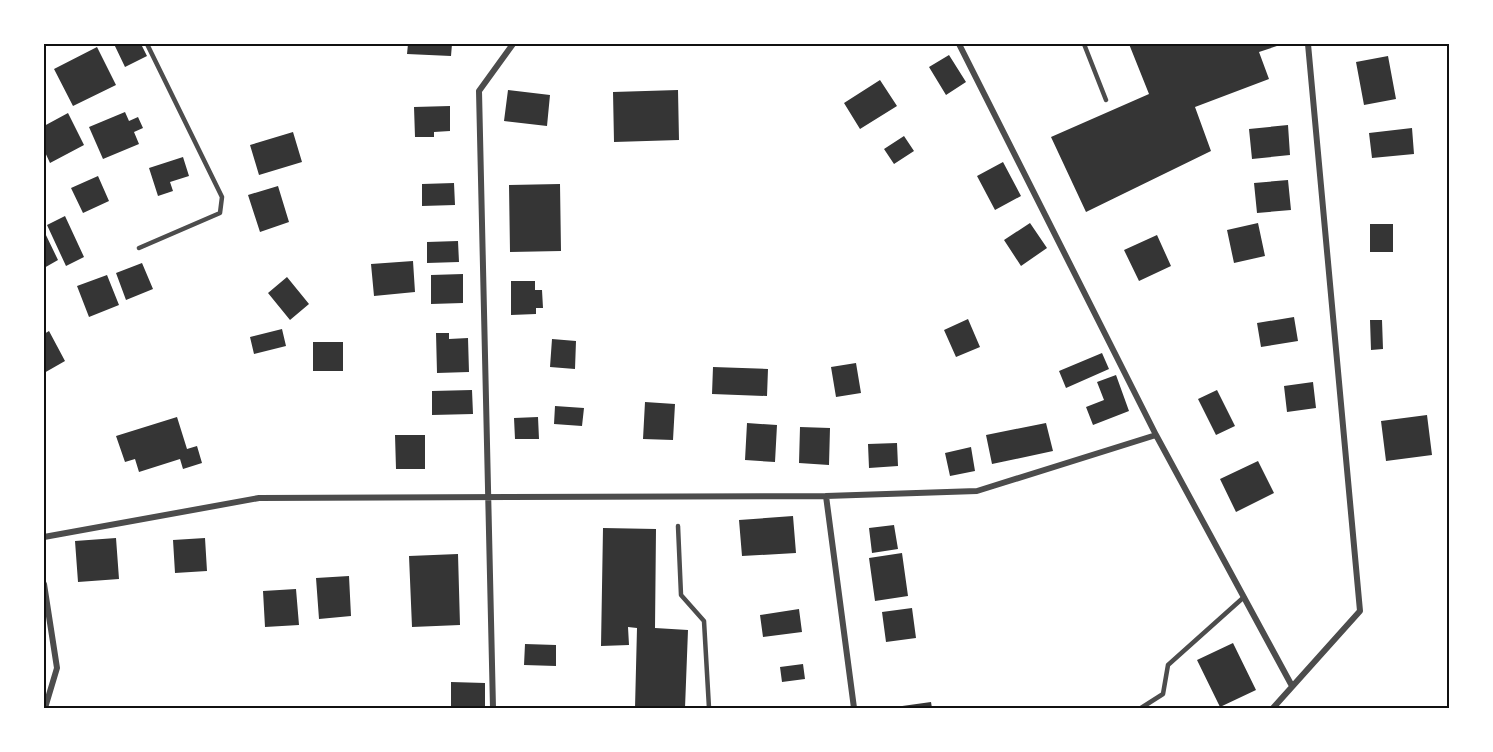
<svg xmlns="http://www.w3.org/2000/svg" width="1493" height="752" font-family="'Noto Serif',serif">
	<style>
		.building { fill: #353535 }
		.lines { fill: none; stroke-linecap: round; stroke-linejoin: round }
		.service { stroke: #4c4c4c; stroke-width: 4.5 }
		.minor { stroke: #4c4c4c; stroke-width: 6 }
		.neatline { fill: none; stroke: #111; stroke-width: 2 }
	</style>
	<rect width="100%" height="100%" fill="#fff"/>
	<!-- building -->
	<path class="building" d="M114,44H141L147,56L125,67Z
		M408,44H452L451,56L407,54Z
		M1129,44H1283L1259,52L1269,79L1195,107L1211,151L1086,212L1051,137L1149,94Z
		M97,47L116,85L73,106L54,69Z
		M949,55L966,82L946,95L929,67Z
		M1388,56L1396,99L1364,105L1356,62Z
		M880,80L897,106L860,129L844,103Z
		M508,90L550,95L547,126L504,121Z
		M678,90L679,140L614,142L613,92Z
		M450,106V131L434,132V137H415L414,107Z
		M125,112L129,121L138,117L143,128L134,132L139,144L103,159L89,127Z
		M68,113L84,145L50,163L44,150V126Z
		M1288,125L1290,155L1252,159L1249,129Z
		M1412,128L1414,154L1372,158L1369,133Z
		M293,132L302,162L259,175L250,145Z
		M904,136L914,151L894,164L884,149Z
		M183,157L189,176L170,182L173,191L158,196L149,168Z
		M1003,162L1021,196L995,210L977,176Z
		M98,176L109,201L83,213L71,188Z
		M1288,180L1291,210L1257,213L1254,183Z
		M454,183L455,205L422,206V184Z
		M560,184L561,251L510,252L509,185Z
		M278,186L289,222L260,232L248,195Z
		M65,216L84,257L66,266L47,225Z
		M1030,223L1047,248L1021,266L1004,240Z
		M1258,223L1265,256L1234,263L1227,230Z
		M1370,224H1393V252H1370Z
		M44,231L58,260L44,268Z
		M1157,235L1171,266L1139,281L1124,250Z
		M458,241L459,262L427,263V242Z
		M413,261L415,292L374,296L371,264Z
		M142,263L153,289L126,300L116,273Z
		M463,274V303L431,304V275Z
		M107,275L119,305L89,317L77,286Z
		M287,277L309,304L290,320L268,293Z
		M511,281H535V290H542L543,308H536V314L511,315Z
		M1294,317L1298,341L1261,347L1257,323Z
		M968,319L980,347L956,357L944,330Z
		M1370,320H1382L1383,349L1371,350Z
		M282,329L286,346L254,354L250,337Z
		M49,331L65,361L44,373V334Z
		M436,333H449V339L468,338L469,372L437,373Z
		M552,339L576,341L575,369L550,367Z
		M313,342H343V371H313Z
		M1102,353L1109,369L1066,388L1059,371Z
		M856,363L861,393L836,397L831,367Z
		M713,367L768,369L767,396L712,394Z
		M1116,375L1129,411L1093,425L1086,407L1104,400L1097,382Z
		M1313,382L1316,408L1287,412L1284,386Z
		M472,390L473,414L432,415V391Z
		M1217,390L1235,426L1216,435L1198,399Z
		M645,402L675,404L673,440L643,439Z
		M555,406L584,408L582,426L554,424Z
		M1427,415L1432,455L1386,461L1381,421Z
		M177,417L187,449L197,446L202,463L183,469L180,459L139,472L135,459L125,462L116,436Z
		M538,417L539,439H515L514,418Z
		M747,423L777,425L775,462L745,460Z
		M1046,423L1053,451L992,464L986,435Z
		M800,427L830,428L829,465L799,463Z
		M395,435H425V469H396Z
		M897,443L898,466L869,468L868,444Z
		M971,447L975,471L950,476L945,453Z
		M1258,461L1274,493L1236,512L1220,479Z
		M793,516L796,553L742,556L739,520Z
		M894,525L898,549L872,553L869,528Z
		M603,528L656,529L655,628L688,630L685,708H635L637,628L628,627L629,645L601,646Z
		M116,538L119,579L78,582L75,541Z
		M205,538L207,571L175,573L173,540Z
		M902,553L908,596L875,601L869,558Z
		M458,554L460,625L412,627L409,556Z
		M349,576L351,616L319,619L316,578Z
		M296,589L299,625L265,627L263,591Z
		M912,608L916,638L886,642L882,612Z
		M799,609L802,632L763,637L760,615Z
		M1233,643L1256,690L1220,707L1197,660Z
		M525,644L556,645V666L524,665Z
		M803,664L805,679L782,682L780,667Z
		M451,682L485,683V708H451Z
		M931,702L932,708H895V707Z"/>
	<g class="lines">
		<!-- service -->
		<path class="service" d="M1084,44L1106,100
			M139,248L220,213L222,197L147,44
			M678,526L681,595L704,621L709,708
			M1141,708L1163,694L1168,665L1244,597"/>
		<!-- minor -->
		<path class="minor" d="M959,44L1156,435L1292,686
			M826,496L854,708
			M44,537L259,498L826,496L977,491L1156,435
			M44,584L57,668L45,708
			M493,708L479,91L513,44
			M1273,708L1360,611L1308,44"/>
	</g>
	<!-- border -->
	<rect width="1493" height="752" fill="none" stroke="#ffffff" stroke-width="90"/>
	<rect x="45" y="45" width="1403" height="662" class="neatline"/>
</svg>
